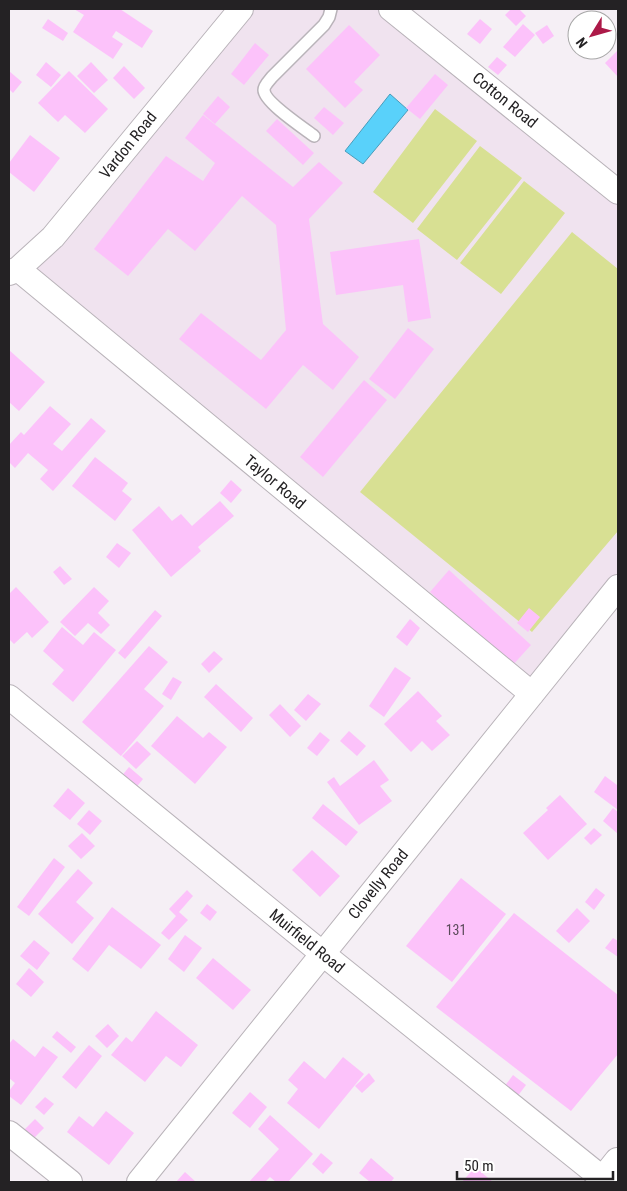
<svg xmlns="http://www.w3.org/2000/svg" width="627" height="1191" font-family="'Roboto Condensed',sans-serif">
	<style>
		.built { fill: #f0e3ef }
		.green { fill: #d8e093 }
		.water { fill: #59d1fa; stroke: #499cba }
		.building { fill: #fcc2fa }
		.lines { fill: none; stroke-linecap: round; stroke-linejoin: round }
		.lane-casing { stroke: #b9b3b9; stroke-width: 14 }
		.street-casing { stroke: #b9b3b9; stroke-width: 26 }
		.secondary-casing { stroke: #b9b3b9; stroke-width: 30 }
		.lane { stroke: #fff; stroke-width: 11 }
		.street { stroke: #fff; stroke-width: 24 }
		.secondary { stroke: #fff; stroke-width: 28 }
		.labels { text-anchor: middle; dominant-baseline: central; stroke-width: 4; stroke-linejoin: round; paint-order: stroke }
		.number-label { font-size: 14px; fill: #5a4a5a }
		.street-label { font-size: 16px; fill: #242224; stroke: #fff }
	</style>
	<rect width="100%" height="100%" fill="#f5eff5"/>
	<!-- built -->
	<path class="built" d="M242,9H391L618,192V587L532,694L18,269Z"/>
	<!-- green -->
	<path class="green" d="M435,109L477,141L413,223L373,192Z
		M480,146L522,178L457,260L417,229Z
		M524,181L565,213L501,294L460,263Z
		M572,232L618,269V531L532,632L360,492Z"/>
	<!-- water -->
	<path class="water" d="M390,94L408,110L363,164L345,151Z"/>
	<!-- building -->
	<path class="building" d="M74,9H120L153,31L142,48L116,31L112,37L123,44L113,59L73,32L84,15Z
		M511,9H519L526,16L516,26L505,15Z
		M48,19L68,33L63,41L42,28Z
		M480,19L492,29L480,44L467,34Z
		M523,24L535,35L515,57L503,47Z
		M349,25L380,55L354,82L363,90L345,108L306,69Z
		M547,25L554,36L543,44L535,33Z
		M255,43L269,55L244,85L231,74Z
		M618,50V77L605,63Z
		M497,57L507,65L498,75L488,67Z
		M46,62L61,75L51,87L36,75Z
		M91,62L108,80L94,93L77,76Z
		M124,66L145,88L134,99L113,78Z
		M9,71L22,82L13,93L9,89Z
		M69,71L108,109L85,133L65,115L58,122L38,103Z
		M435,74L448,85L420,119L406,108Z
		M218,96L230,107L215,124L203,114Z
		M324,107L344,123L333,135L314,118Z
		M203,115L293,187L319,162L343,183L309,219L323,324L359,357L333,390L303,365L266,409L179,339L201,313L261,360L286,330L276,225L242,196L195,251L168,229L128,276L94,249L166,156L203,181L215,163L185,138Z
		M277,119L314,153L303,165L266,131Z
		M30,135L60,158L34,192L9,172V163Z
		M419,239L431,318L408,322L403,285L336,295L330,252Z
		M408,328L434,349L395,399L369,379Z
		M9,350L45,382L19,411L9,402Z
		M364,380L387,400L323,477L300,457Z
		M50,406L71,424L53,444L62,451L91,418L106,431L53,491L40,479L48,470L28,453L15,468L9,462V445L21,432L24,435Z
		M95,457L128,483L122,491L132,499L115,521L72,486Z
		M231,480L242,490L231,503L220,493Z
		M220,501L234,516L198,547L201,551L171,577L132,530L159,506L172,521L181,514L192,526Z
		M117,543L131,553L119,568L106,557Z
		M60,566L72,579L64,585L53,572Z
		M449,570L531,645L511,667L430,592Z
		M16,587L49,622L32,638L27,632L14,644L9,639V594Z
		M94,587L109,601L98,613L110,625L101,634L88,623L75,636L60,622Z
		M529,608L540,617L528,632L517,623Z
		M155,610L162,616L125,659L118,653Z
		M410,619L420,628L407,646L396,637Z
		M62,627L83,645L94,632L116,650L73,702L52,684L64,670L43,651Z
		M149,646L168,662L144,689L164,706L121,756L82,722Z
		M214,651L223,659L209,673L201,664Z
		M395,667L411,678L384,717L369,706Z
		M173,677L182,682L171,700L162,694Z
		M216,684L253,718L241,732L204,697Z
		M418,691L442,716L436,721L450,735L432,751L422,741L411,752L384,724Z
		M308,694L321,704L306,721L294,710Z
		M280,704L301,726L290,737L269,715Z
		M177,716L203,738L209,732L227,747L195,784L151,746Z
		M349,731L366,746L357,756L340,741Z
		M320,732L330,740L317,756L307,748Z
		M137,741L151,754L136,769L122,756Z
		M374,760L389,780L380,786L392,801L359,825L327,782L334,777L340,786Z
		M129,767L143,779L130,795L116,783Z
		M605,776L617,785L618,783V810L594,792Z
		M68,788L85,803L70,820L53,806Z
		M560,795L587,824L548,860L523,833L548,810L546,808Z
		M323,804L358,832L346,846L312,818Z
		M613,808L618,812V834L603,821Z
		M89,810L102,821L90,835L77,824Z
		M594,828L602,835L591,845L584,838Z
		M82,833L95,846L81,859L68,846Z
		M312,850L340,876L320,897L292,870Z
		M54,858L65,867L29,916L17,907Z
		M78,869L93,883L76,902L94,918L72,944L38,914Z
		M461,878L506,914L452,982L406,946Z
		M596,888L605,895L594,910L585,902Z
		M187,890L193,896L179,912L188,920L169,940L161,933L176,916L169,909Z
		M207,904L217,912L210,921L200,913Z
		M112,907L161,945L141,969L109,945L88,972L72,959Z
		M577,908L590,921L569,943L556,931Z
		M514,913L618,995V1054L571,1111L436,1007Z
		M185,935L202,948L184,972L168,959Z
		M613,938L618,941V957L605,948Z
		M34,940L50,953L37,970L20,956Z
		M213,958L251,990L233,1010L196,978Z
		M29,968L44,982L31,997L16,984Z
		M156,1011L198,1045L181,1067L166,1056L145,1082L111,1055L126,1037L132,1042Z
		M108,1024L119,1036L107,1048L95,1036Z
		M57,1031L76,1047L71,1053L52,1037Z
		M13,1039L35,1057L43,1046L58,1057L21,1105L9,1096V1091L15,1083L9,1078V1044Z
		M89,1045L102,1056L76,1089L62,1077Z
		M343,1057L364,1074L319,1129L287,1103L298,1089L288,1080L304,1061L325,1079Z
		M369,1073L375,1081L362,1093L355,1086Z
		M513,1075L526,1085L514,1101L501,1091Z
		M250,1092L267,1107L250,1128L232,1113Z
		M45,1097L54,1104L44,1115L35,1107Z
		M106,1111L134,1133L109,1165L67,1132L79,1116L93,1127Z
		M270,1115L313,1154L288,1182H276L270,1177L265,1182H249L279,1149L258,1129Z
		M35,1119L44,1128L33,1139L24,1130Z
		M321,1153L333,1163L323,1174L312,1164Z
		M371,1158L394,1178L391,1182H370L359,1173Z
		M475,1167L493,1182H462Z
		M185,1172L196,1182H176Z"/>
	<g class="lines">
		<defs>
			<path id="lane" d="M314,136C305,129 264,102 264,90C264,85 269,81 272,77L324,25L329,17L331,9"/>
			<path id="street" d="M391,9L618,192
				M18,269L532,694
				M9,273L18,269L53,237L241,9
				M9,697L323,954L607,1182
				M9,1133L70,1182
				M139,1182L618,587"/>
			<path id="secondary" d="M602,1182L618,1162"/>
		</defs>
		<!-- lane casing -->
		<use href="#lane" class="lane-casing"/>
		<!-- street casing -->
		<use href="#street" class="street-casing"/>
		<!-- secondary casing -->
		<use href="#secondary" class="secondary-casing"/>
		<!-- lane -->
		<use href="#lane" class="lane"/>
		<!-- street -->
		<use href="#street" class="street"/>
		<!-- secondary -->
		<use href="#secondary" class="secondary"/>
	</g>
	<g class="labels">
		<!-- number labels -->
		<g class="number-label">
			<text x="456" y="930">131</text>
		</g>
		<!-- street labels -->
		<g class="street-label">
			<text transform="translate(505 100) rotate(39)">Cotton Road</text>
			<text transform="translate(128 145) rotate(-51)">Vardon Road</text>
			<text transform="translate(275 482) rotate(40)">Taylor Road</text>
			<text transform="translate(378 884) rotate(-51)">Clovelly Road</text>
			<text transform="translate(307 941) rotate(39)">Muirfield Road</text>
		</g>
	</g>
	<!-- border -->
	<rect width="627" height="1191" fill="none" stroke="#242224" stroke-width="20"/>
	<!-- north arrow -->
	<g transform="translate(592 35) rotate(233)"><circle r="24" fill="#ffffff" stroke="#a7a7a7"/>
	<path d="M0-4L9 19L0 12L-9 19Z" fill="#ac1948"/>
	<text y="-8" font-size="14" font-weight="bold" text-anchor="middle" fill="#242224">N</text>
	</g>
	<!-- scale -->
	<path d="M457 1171v8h156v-8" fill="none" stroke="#242224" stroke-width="2.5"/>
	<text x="464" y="1171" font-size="15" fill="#242224" stroke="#ffffff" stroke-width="4" paint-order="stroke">50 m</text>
</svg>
